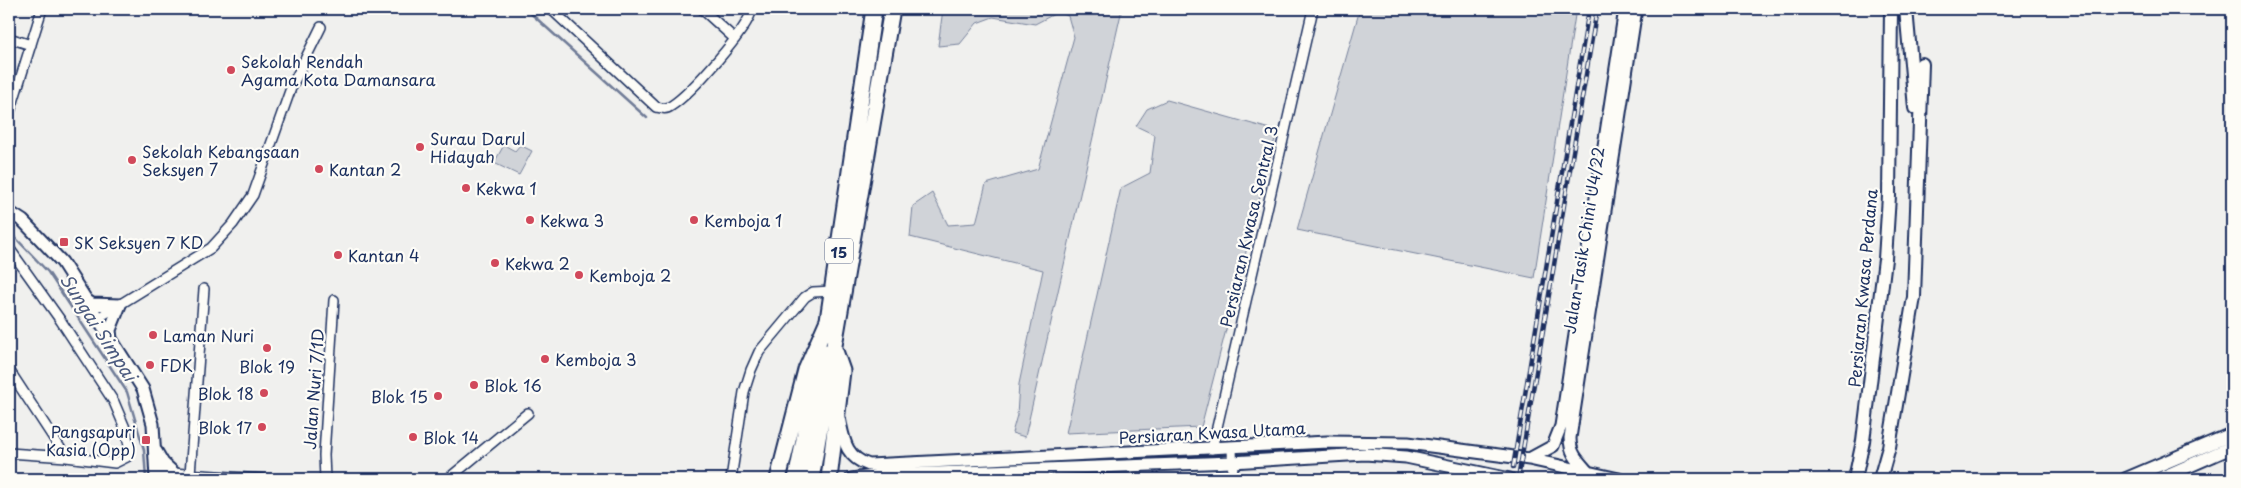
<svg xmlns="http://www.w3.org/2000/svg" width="2241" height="488" font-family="'Playpen Sans',sans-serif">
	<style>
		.green { fill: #d0d3d8; stroke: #76819b }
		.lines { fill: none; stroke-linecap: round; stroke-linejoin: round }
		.stream { stroke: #6f7b97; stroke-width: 2.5 }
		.minor-casing { stroke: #1b2f5e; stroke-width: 12 }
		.tertiary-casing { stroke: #1b2f5e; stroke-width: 15 }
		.secondary-casing { stroke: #1b2f5e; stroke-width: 16 }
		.trunk-casing { stroke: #1b2f5e; stroke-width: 19 }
		.minor { stroke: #fdfcf7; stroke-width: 9 }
		.tertiary { stroke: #fdfcf7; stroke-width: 11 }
		.secondary { stroke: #fdfcf7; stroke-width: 12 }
		.trunk { stroke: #fdfcf7; stroke-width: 15 }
		.rail-casing { stroke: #1b2f5e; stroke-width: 4.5 }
		.rail { stroke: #fdfcf7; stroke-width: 2.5; stroke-dasharray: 8; stroke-linecap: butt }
		.poi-dot { fill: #d1495b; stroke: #fdfcf7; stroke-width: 2 }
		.labels { text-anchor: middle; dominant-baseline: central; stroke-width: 4.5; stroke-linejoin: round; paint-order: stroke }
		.shield { fill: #fdfcf7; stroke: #5f6c8c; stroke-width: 1 }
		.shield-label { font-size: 15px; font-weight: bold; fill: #1b2f5e }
		.poi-label { font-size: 16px; fill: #1b2f5e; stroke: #fdfcf7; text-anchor: start }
		.street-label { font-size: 16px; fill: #1b2f5e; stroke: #fdfcf7 }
		.water-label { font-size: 18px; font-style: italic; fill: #4c5b7f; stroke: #fdfcf7 }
	</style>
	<rect width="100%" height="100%" fill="#f0f0ee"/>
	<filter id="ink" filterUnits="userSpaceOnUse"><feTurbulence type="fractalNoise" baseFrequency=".02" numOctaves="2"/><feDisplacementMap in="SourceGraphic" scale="10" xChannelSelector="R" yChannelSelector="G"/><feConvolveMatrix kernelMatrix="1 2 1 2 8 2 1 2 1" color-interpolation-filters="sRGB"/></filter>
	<g filter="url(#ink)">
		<!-- green -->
		<path class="green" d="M943,9H1122L1025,437L1012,433L1017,415L1019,384L1043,270L910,237L913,206L932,193L948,225L976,223L986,184L1038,169L1074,37L1068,16L1058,12L1035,24L993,17L977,23L960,44L938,46Z
			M1360,9H1576L1534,278L1297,230Z
			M1167,100L1277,131L1201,427L1066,433L1121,188L1150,173L1155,135L1136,126L1147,109Z
			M504,145L515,151L520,145L532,151L519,175L494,163Z"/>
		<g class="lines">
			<!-- stream -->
			<path class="stream" d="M526,9L647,118
				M9,231L48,272L127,392L144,450L146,479"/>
			<defs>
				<path id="minor" d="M551,9L656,107C661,108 666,110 671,106C690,94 748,30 752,9
					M702,9L735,39
					M9,38L31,45
					M9,115L42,9
					M9,248L61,321L114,402L125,428L129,445L127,457L115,463L66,457L9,453
					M98,318L211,248L233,224L253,195L291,88L321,27
					M9,370L66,457
					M1232,448L1233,479
					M1212,449L1313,9
					M157,472L263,479
					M190,474L204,289
					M325,479L324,455L334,300
					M448,479L528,413
					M731,479L744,392L751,370L759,352L805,297L813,292L833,291"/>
				<path id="tertiary" d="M9,212L23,221L62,262L143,389L153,424L156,479
					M86,300L92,304L120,305
					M111,339L110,330L120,305
					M839,418C844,440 845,457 869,465L1327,442L1408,443L1529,459L1619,479
					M156,451L163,463L174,473L167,479
					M1529,459L1553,446L1561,426L1625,9
					M1587,471C1577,460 1570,453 1570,438L1636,9
					M851,479L881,475L1232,462L1365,454L1406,457L1510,479"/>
				<path id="secondary" d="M1906,9L1915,108
					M1855,479L1863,441L1885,259L1889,196L1891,9
					M1880,479L1889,447L1914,297L1922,64
					M2126,479L2232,434
					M2159,479L2232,447"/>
				<path id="trunk" d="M778,479L806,370L828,320L874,9
					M796,479L822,351
					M811,479L892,9
					M829,479L842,371L835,351"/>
			</defs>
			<!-- minor casing -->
			<use href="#minor" class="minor-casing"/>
			<!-- tertiary casing -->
			<use href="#tertiary" class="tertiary-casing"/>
			<!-- secondary casing -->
			<use href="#secondary" class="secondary-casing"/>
			<!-- trunk casing -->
			<use href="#trunk" class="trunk-casing"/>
			<!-- minor -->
			<use href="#minor" class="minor"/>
			<!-- tertiary -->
			<use href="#tertiary" class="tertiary"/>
			<!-- secondary -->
			<use href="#secondary" class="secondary"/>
			<!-- trunk -->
			<use href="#trunk" class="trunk"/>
			<defs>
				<path id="rail" d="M1513,467L1589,9
					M1518,479L1597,9"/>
			</defs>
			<!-- rail casing -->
			<use href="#rail" class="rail-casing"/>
			<!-- rail -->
			<use href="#rail" class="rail"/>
		</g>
	</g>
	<!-- markers -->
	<g class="poi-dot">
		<circle cx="231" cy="70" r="5"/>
		<circle cx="420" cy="147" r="5"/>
		<circle cx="132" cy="160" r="5"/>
		<circle cx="319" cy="169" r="5"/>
		<circle cx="466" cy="188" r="5"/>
		<circle cx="530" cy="220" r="5"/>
		<circle cx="694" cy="220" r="5"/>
		<rect x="59" y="237" width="10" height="10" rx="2.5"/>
		<circle cx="338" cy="255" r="5"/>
		<circle cx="495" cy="263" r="5"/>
		<circle cx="579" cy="275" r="5"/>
		<circle cx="153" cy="335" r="5"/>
		<circle cx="267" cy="348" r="5"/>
		<circle cx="545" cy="359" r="5"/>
		<circle cx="150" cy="365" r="5"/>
		<circle cx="474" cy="385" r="5"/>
		<circle cx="264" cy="393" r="5"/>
		<circle cx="438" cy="396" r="5"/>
		<circle cx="262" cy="427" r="5"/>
		<circle cx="413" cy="437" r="5"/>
		<rect x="141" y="435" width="10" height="10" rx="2.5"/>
	</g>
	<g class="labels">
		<!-- shield labels -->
		<rect class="shield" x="825" y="238.5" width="28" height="25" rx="4"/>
		<g class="shield-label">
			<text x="839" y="251">15</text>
		</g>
		<!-- poi labels -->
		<g class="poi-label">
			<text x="241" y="61">Sekolah Rendah<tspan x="241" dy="18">Agama Kota Damansara</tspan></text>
			<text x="430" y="138">Surau Darul<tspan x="430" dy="18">Hidayah</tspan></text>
			<text x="142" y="151">Sekolah Kebangsaan<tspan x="142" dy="18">Seksyen 7</tspan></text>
			<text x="329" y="169">Kantan 2</text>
			<text x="476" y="188">Kekwa 1</text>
			<text x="540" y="220">Kekwa 3</text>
			<text x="704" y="220">Kemboja 1</text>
			<text x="74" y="242">SK Seksyen 7 KD</text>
			<text x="348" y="255">Kantan 4</text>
			<text x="505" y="263">Kekwa 2</text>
			<text x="589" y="275">Kemboja 2</text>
			<text x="163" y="335">Laman Nuri</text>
			<text x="555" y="359">Kemboja 3</text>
			<text x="160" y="365">FDK</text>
			<text x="267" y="366" text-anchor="middle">Blok 19</text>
			<text x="484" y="385">Blok 16</text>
			<text x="254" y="393" text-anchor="end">Blok 18</text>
			<text x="428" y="396" text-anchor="end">Blok 15</text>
			<text x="252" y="427" text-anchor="end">Blok 17</text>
			<text x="136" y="431" text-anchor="end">Pangsapuri<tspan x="136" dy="18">Kasia (Opp)</tspan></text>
			<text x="423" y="437">Blok 14</text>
		</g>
		<!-- street labels -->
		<g class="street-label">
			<text transform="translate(1248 226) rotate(-77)">Persiaran Kwasa Sentral 3</text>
			<text transform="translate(1583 240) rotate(-81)">Jalan Tasik Chini U4/22</text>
			<text transform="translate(1862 288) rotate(-85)">Persiaran Kwasa Perdana</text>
			<text transform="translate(313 389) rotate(-86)">Jalan Nuri 7/1D</text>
			<text transform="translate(1212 432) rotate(-3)">Persiaran Kwasa Utama</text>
		</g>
		<!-- water labels -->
		<g class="water-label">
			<text transform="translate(99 327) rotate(57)">Sungai Simpai</text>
		</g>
	</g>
	<!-- margin -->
	<rect width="2241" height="488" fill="none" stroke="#fdfcf7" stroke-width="30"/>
	<rect x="15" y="15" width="2211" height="458" fill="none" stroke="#1b2f5e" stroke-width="2" filter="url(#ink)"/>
</svg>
